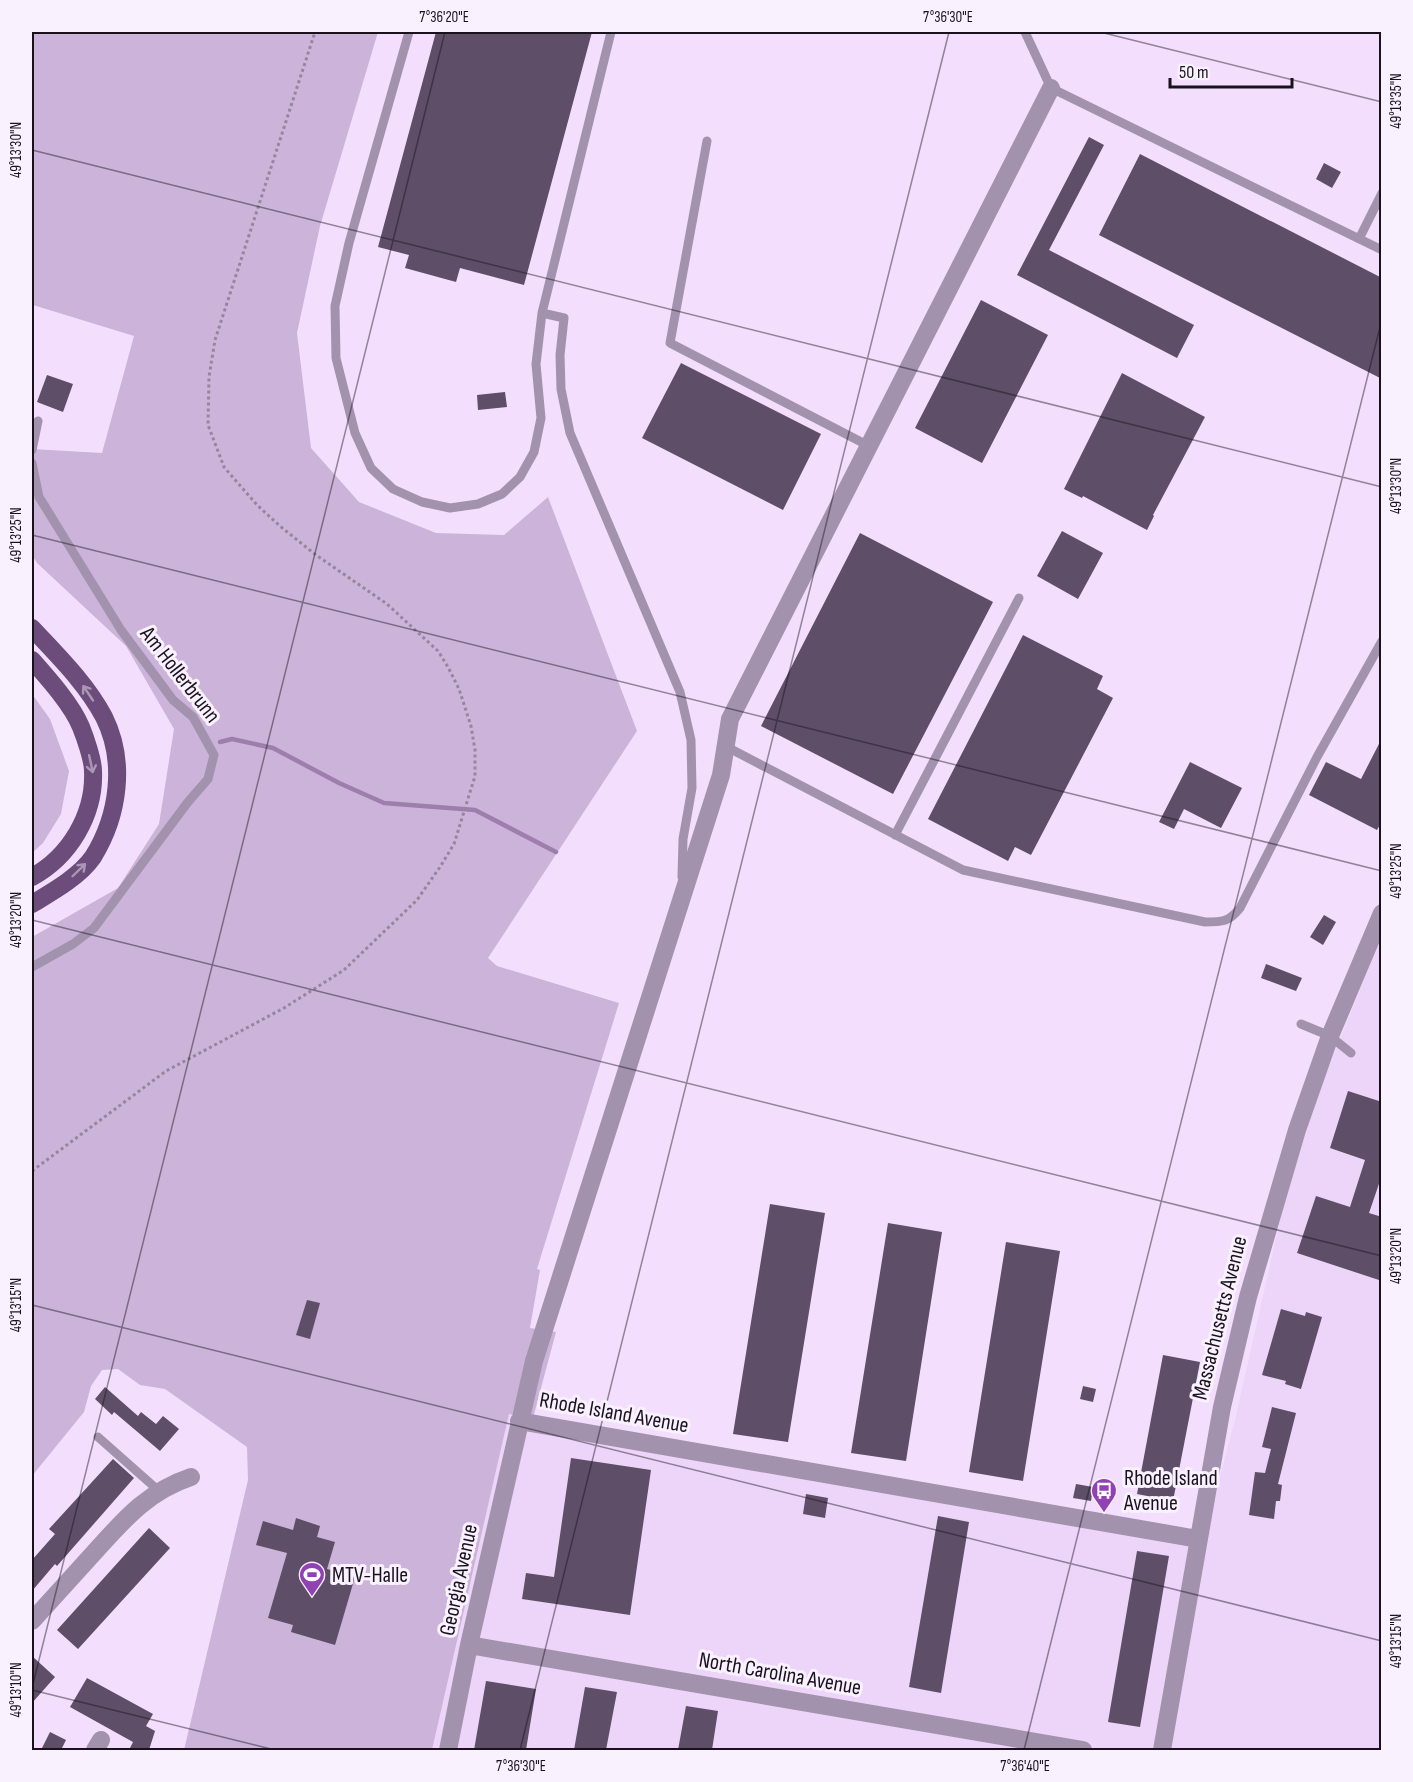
<svg xmlns="http://www.w3.org/2000/svg" width="1413" height="1782" font-family="'Sofia Sans Condensed',sans-serif">
	<style>
		.built { fill: #edd5fa }
		.green { fill: #ccb3da }
		.lines { fill: none; stroke-linecap: round; stroke-linejoin: round }
		.stream { stroke: #9d7eac; stroke-width: 4.5 }
		.building { fill: #5e4e67 }
		.path { stroke: #95869c; stroke-width: 3; stroke-dasharray: 3 3; stroke-linecap: butt }
		.lane { stroke: #a392ad; stroke-width: 9 }
		.street { stroke: #a392ad; stroke-width: 18 }
		.primary { stroke: #6b4c7a; stroke-width: 18 }
		.oneway { stroke: #ab96b5 }
		.ticks { fill: none; stroke: #19121c; stroke-width: 1.5; stroke-opacity: 0.45 }
		.labels { text-anchor: middle; dominant-baseline: central; stroke-width: 6; stroke-linejoin: round; paint-order: stroke }
		.street-label { font-size: 22px; fill: #19121c; stroke: #f9f1fe }
		.poi-label { font-size: 22px; fill: #19121c; stroke: #f9f1fe; text-anchor: start }
		.neatline { fill: none; stroke: #19121c; stroke-width: 2 }
		.ticks-label { font-size: 15px; text-anchor: middle; fill: #19121c }
	</style>
	<rect width="100%" height="100%" fill="#f3dffd"/>
	<!-- built -->
	<path class="built" d="M1381,938V1750H432L509,1414L1202,1544L1235,1420L1285,1198L1321,1086Z"/>
	<!-- green -->
	<path class="green" d="M32,32H378L320,226L297,333L311,448L359,502L436,533L504,535L548,497L637,731L488,958L497,966L619,1003L537,1269L540,1270L530,1328L556,1332L533,1418L509,1414L432,1750H184L248,1480L247,1447L165,1389L140,1385L118,1369L102,1370L91,1386L84,1412L32,1476V937L118,888L159,824L174,729L126,646L37,563L32,555V449L102,453L134,336L33,305L32,308Z
		M32,694L50,719L69,771L61,814L43,843L32,853Z"/>
	<g class="lines">
		<!-- stream -->
		<path class="stream" d="M220,742L232,739L273,748L339,783L384,803L475,810L556,852"/>
	</g>
	<!-- building -->
	<path class="building" d="M436,32H592L524,285L460,268L456,282L405,268L409,255L378,247Z
		M1089,137L1104,145L1049,250L1194,325L1177,358L1017,275Z
		M1140,154L1382,278V379L1099,235Z
		M1324,163L1341,172L1332,188L1316,179Z
		M981,300L1048,335L982,463L915,428Z
		M681,363L821,434L783,510L642,438Z
		M1122,373L1205,417L1153,515L1154,516L1147,530L1083,496L1082,498L1064,489Z
		M47,375L73,384L63,412L37,402Z
		M505,392L507,407L478,410L477,395Z
		M1062,531L1103,553L1078,599L1037,576Z
		M860,533L993,602L893,794L761,726Z
		M1023,635L1103,676L1097,689L1113,698L1031,855L1015,847L1008,861L928,819Z
		M1382,738V821L1377,830L1309,795L1326,762L1361,779Z
		M1190,762L1242,788L1221,828L1184,809L1174,829L1159,822Z
		M1324,915L1336,922L1323,945L1310,937Z
		M1266,964L1302,978L1296,991L1261,978Z
		M1348,1091L1382,1102V1175L1369,1213L1382,1217V1281L1297,1253L1316,1196L1350,1207L1365,1160L1330,1148Z
		M770,1204L825,1213L788,1442L733,1434Z
		M888,1223L942,1232L906,1461L851,1453Z
		M1006,1242L1060,1251L1023,1481L969,1472Z
		M307,1300L320,1303L310,1339L296,1335Z
		M1281,1309L1305,1316L1306,1312L1322,1317L1301,1389L1285,1384L1286,1381L1262,1375Z
		M1163,1355L1200,1362L1173,1501L1137,1494Z
		M1083,1386L1096,1389L1093,1402L1080,1399Z
		M105,1387L138,1416L141,1412L156,1424L163,1416L179,1429L160,1451L114,1412L112,1415L95,1399Z
		M1272,1407L1296,1413L1278,1484L1282,1485L1280,1501H1276L1274,1519L1249,1515L1255,1472L1265,1473L1271,1449L1262,1447Z
		M571,1458L651,1470L630,1615L522,1599L526,1573L554,1577Z
		M113,1459L134,1478L57,1566L55,1564L32,1591V1560L55,1534L49,1529Z
		M1076,1484L1093,1487L1091,1501L1073,1498Z
		M806,1494L828,1498L825,1518L803,1514Z
		M938,1516L969,1522L941,1693L909,1687Z
		M296,1518L320,1526L317,1537L335,1542L327,1569L355,1577L335,1645L291,1632L293,1625L268,1618L287,1553L256,1545L263,1521L293,1530Z
		M149,1528L170,1548L78,1649L57,1630Z
		M1137,1551L1169,1556L1140,1727L1108,1722Z
		M32,1656L55,1677L32,1703Z
		M87,1678L153,1714L146,1726L155,1731L149,1750H129L133,1742L70,1707Z
		M486,1681L536,1689L526,1750H474Z
		M585,1687L617,1692L606,1750H574Z
		M686,1706L718,1711L712,1750H678Z
		M50,1732L66,1740L61,1750H41Z"/>
	<g class="lines">
		<!-- path -->
		<path class="path" d="M32,1171L166,1071L284,1008L344,970L417,900L440,867L454,844L475,776V750L471,726L459,689L448,667L438,651L387,604L316,555L281,527L257,505L224,467L208,425L209,377L215,340L315,32"/>
		<!-- lane -->
		<path class="lane" d="M409,32L349,243L335,306L336,358L355,433L371,468L393,489L422,502L450,508L478,504L502,494L520,477L534,452L541,418L536,364L542,313L611,32
			M1025,32L1051,88L1382,250
			M707,141L670,343L869,446
			M1359,239L1382,193
			M542,313L564,318L560,355L561,389L570,433L680,692L691,740L692,788L683,839L682,877
			M32,450L38,421
			M32,463L39,497L44,505L121,630L173,700L193,717L214,755L208,779L188,802L94,928L73,944L32,967
			M725,746L963,870L1205,922C1222,922 1229,922 1240,908L1317,757L1382,641
			M895,835L1019,598
			M1301,1024L1330,1036L1351,1053
			M98,1437L159,1491"/>
		<!-- street -->
		<path class="street" d="M519,1421L1198,1539
			M32,1621C51,1600 71,1578 91,1556C122,1522 146,1492 191,1477
			M469,1645L1083,1750
			M95,1750L101,1740
			M448,1750L469,1645L534,1361L721,775L730,719L1051,88
			M1162,1750L1222,1407L1248,1297L1297,1130L1330,1036L1382,913"/>
		<!-- primary -->
		<path class="primary" d="M32,628C57,655 86,683 104,717C126,761 119,815 93,857C79,877 52,892 32,904
			M32,660C48,678 72,705 81,727C85,737 93,760 93,771C95,815 69,857 32,877"/>
	</g>
	<!-- one-way arrows -->
	<defs><path id="oneway-shaft" d="M-6 0H5M1.5-3L5.5 0L1.5 3" fill="none" stroke-width="1.6" stroke-linecap="round" stroke-linejoin="round" transform="scale(1.5)"/></defs>
	<g class="oneway">
		<use href="#oneway-shaft" transform="translate(88 693) rotate(-124)"/>
		<use href="#oneway-shaft" transform="translate(91 764) rotate(78)"/>
		<use href="#oneway-shaft" transform="translate(79 870) rotate(-44)"/>
	</g>
	<!-- ticks -->
	<path class="ticks" d="M1100,32L1382,102M32,150L1382,487M32,535L1382,871M32,920L1382,1256M32,1305L1382,1641M32,1688L445,32M32,1690L275,1750M520,1750L949,32M1024,1750L1382,319"/>
	<!-- icons -->
	<defs>
		<symbol id="bus-pin" viewBox="-11 -11 22 30"><path d="M0 17L-7.5 6A9.5 9.5 0 1 1 7.5 6Z" fill="#9042b3" stroke="#f9f1fe"/><path d="M-5-6H5V4H4V6H2V4H-2V6H-4V4H-5ZM-3.5-4V0h7V-4ZM-3.5 1.2v1.5H-2V1.2ZM2 1.2v1.5H3.5V1.2Z" fill="#fff"/></symbol>
		<symbol id="stadium-pin" viewBox="-11 -11 22 30"><path d="M0 17L-7.5 6A9.5 9.5 0 1 1 7.5 6Z" fill="#9042b3" stroke="#f9f1fe"/><path d="M0-5a6.5 5 0 1 0 0 10a6.5 5 0 1 0 0-10ZM-3.5-1.8h7v3.6h-7Z" fill="#fff"/></symbol>
	</defs>
	<g fill-rule="evenodd">
		<use href="#bus-pin" x="1089" y="1476" width="30" height="40"/>
		<use href="#stadium-pin" x="297" y="1560" width="30" height="40"/>
	</g>
	<g class="labels">
		<!-- street labels -->
		<g class="street-label">
			<text transform="translate(180 675) rotate(52)">Am Hollerbrunn</text>
			<text transform="translate(1220 1318) rotate(-76)">Massachusetts Avenue</text>
			<text transform="translate(614 1413) rotate(10)">Rhode Island Avenue</text>
			<text transform="translate(459 1580) rotate(-78)">Georgia Avenue</text>
			<text transform="translate(780 1674) rotate(10)">North Carolina Avenue</text>
		</g>
		<!-- poi labels -->
		<g class="poi-label">
			<text x="1124" y="1478">Rhode Island<tspan x="1124" dy="25">Avenue</tspan></text>
			<text x="332" y="1575">MTV-Halle</text>
		</g>
	</g>
	<!-- border -->
	<rect width="1413" height="1782" fill="none" stroke="#f9f1fe" stroke-width="66"/>
	<!-- scale -->
	<path d="M1170 78v9h122v-9" fill="none" stroke="#19121c" stroke-width="3"/>
	<text x="1179" y="78" font-size="18" fill="#19121c" stroke="#f9f1fe" stroke-width="4.5" paint-order="stroke">50 m</text>
	<rect x="33" y="33" width="1347" height="1716" class="neatline"/>
	<g class="ticks-label">
		<text x="444" y="22">7°36'20"E</text>
		<text x="948" y="22">7°36'30"E</text>
		<text transform="translate(1396 101) rotate(-90)" y="5">49°13'35"N</text>
		<text transform="translate(16 150) rotate(-90)" y="5">49°13'30"N</text>
		<text transform="translate(1396 486) rotate(-90)" y="5">49°13'30"N</text>
		<text transform="translate(16 535) rotate(-90)" y="5">49°13'25"N</text>
		<text transform="translate(1396 871) rotate(-90)" y="5">49°13'25"N</text>
		<text transform="translate(16 920) rotate(-90)" y="5">49°13'20"N</text>
		<text transform="translate(1396 1256) rotate(-90)" y="5">49°13'20"N</text>
		<text transform="translate(16 1305) rotate(-90)" y="5">49°13'15"N</text>
		<text transform="translate(1396 1641) rotate(-90)" y="5">49°13'15"N</text>
		<text transform="translate(16 1690) rotate(-90)" y="5">49°13'10"N</text>
		<text x="521" y="1771">7°36'30"E</text>
		<text x="1025" y="1771">7°36'40"E</text>
	</g>
</svg>
